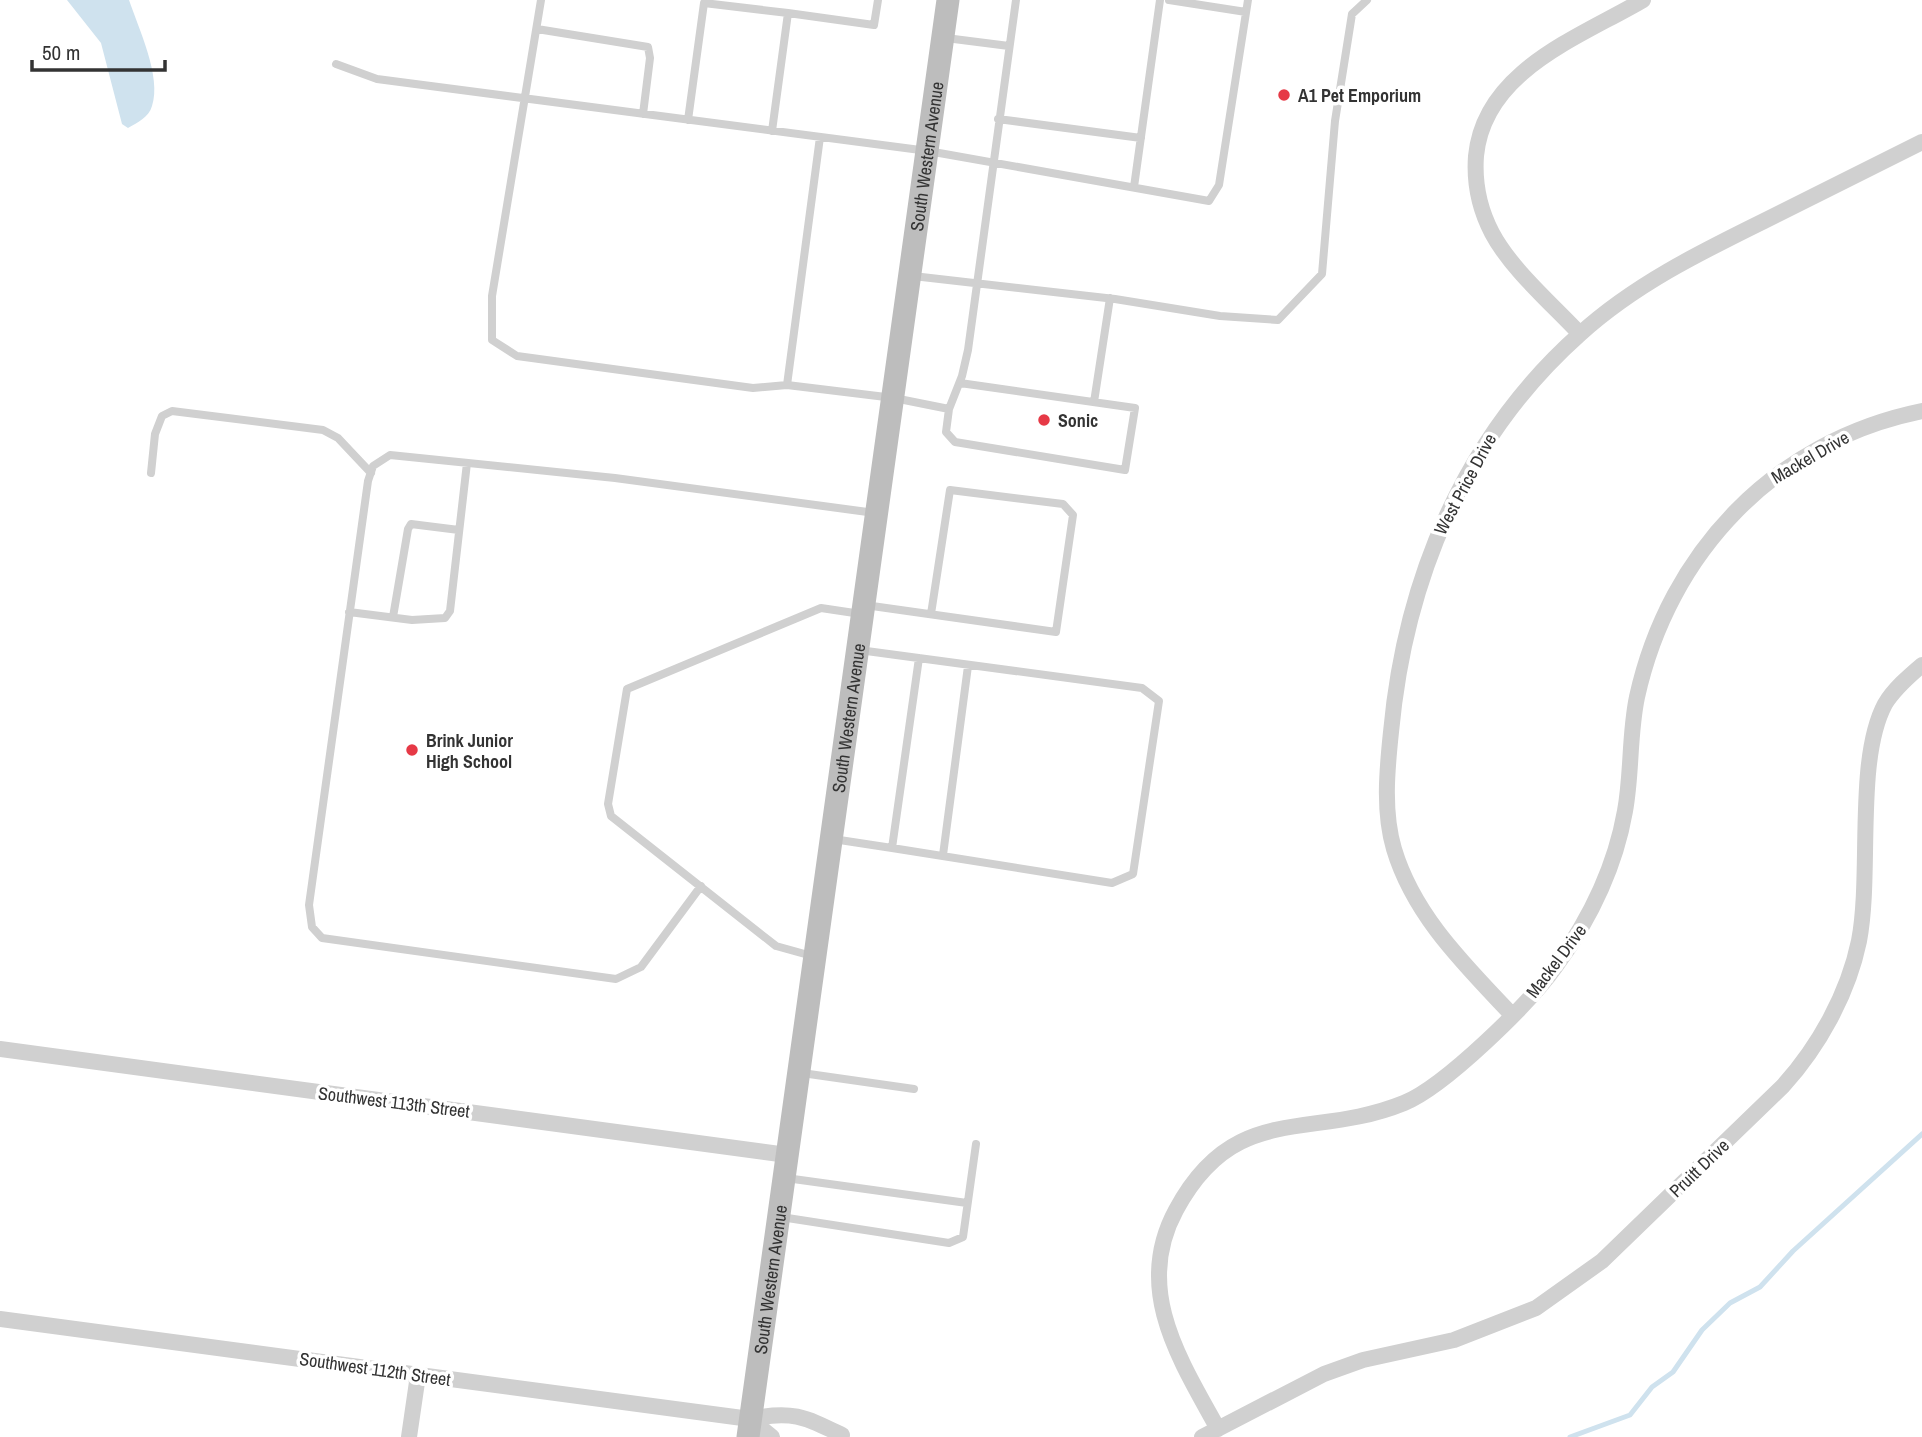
<svg xmlns="http://www.w3.org/2000/svg" width="1922" height="1437" font-family="'Archivo Narrow',sans-serif">
	<style>
		.water { fill: #cfe2ee }
		.lines { fill: none; stroke-linecap: round; stroke-linejoin: round }
		.stream { stroke: #cfe2ee; stroke-width: 5 }
		.service { stroke: #d0d0d0; stroke-width: 8 }
		.minor { stroke: #d0d0d0; stroke-width: 16 }
		.secondary { stroke: #bdbdbd; stroke-width: 23 }
		.poi-dot { fill: #e63946; stroke: #fff; stroke-width: 2.5 }
		.labels { text-anchor: middle; dominant-baseline: central; stroke-width: 7; stroke-linejoin: round; paint-order: stroke }
		.poi-label { font-size: 18px; font-weight: bold; fill: #333; stroke: #fff; text-anchor: start }
		.street-label { font-size: 18px; fill: #333; stroke: #fff }
	</style>
	<rect width="100%" height="100%" fill="#fff"/>
	<!-- water -->
	<path class="water" d="M67,0H129C138,27 162,77 152,106C149,117 137,123 128,128L122,124L101,43Z"/>
	<g class="lines">
		<!-- stream -->
		<path class="stream" d="M1570,1437L1630,1415L1652,1387L1673,1372L1702,1330L1730,1303L1760,1287L1793,1251L1922,1134"/>
		<!-- service -->
		<path class="service" d="M541,0L492,296V340L517,356L753,388L787,385L820,137
			M1169,0L1246,12
			M537,29L648,47L650,58L643,114
			M946,38L1009,46
			M336,64L377,79L928,151L1209,201L1219,185L1248,0
			M998,119L1141,138
			M688,120L704,3L788,13
			M772,131L788,13L874,25L878,0
			M1134,187L1160,0
			M913,276L1115,299L1220,316L1278,320L1322,274L1335,121L1352,14L1367,0
			M787,385L894,398L949,409L962,376L968,350L1016,0
			M1094,402L1110,298
			M949,409L946,432L955,442L1125,470L1135,408L960,383
			M151,473L155,434L162,416L172,411L323,430L338,438L371,473
			M865,605L1056,632L1073,515L1063,504L950,490L931,614
			M349,612L412,620L445,618L450,611L467,463
			M393,617L408,529L411,524L459,530
			M859,650L1142,688L1159,701L1133,874L1112,883L892,848L919,658
			M833,839L892,848
			M943,855L968,666
			M701,886L641,967L616,979L322,938L312,927L309,905L368,481L373,466L390,455L615,478L875,513
			M812,956L776,946L611,816L608,804L627,689L821,608L861,614
			M802,1073L914,1089
			M786,1178L967,1203
			M781,1217L949,1243L963,1237L976,1144"/>
		<!-- minor -->
		<path class="minor" d="M1580,334C1552,304 1511,269 1492,233C1480,210 1474,183 1476,156C1484,71 1578,38 1643,0
			M1512,1015C1465,965 1414,916 1394,849C1383,812 1387,770 1391,732C1405,580 1464,437 1580,334C1634,285 1699,253 1764,221C1817,195 1869,168 1922,142
			M0,1049L787,1155
			M0,1319L750,1419C792,1410 805,1417 842,1435
			M750,1419L772,1437
			M1218,1429C1180,1360 1133,1289 1176,1210C1235,1100 1311,1141 1404,1103C1444,1087 1530,1003 1556,966C1590,919 1615,868 1625,811C1632,773 1629,735 1637,697C1669,552 1775,441 1922,411
			M409,1437L418,1375
			M1202,1437L1324,1374L1363,1360L1454,1340L1536,1308L1602,1261L1783,1086C1819,1046 1848,994 1859,941C1872,874 1855,760 1885,704C1894,689 1909,676 1922,665"/>
		<!-- secondary -->
		<path class="secondary" id="s1" d="M748,1437L948,0"/>
	</g>
	<!-- markers -->
	<g class="poi-dot">
		<circle cx="1284" cy="95" r="7"/>
		<circle cx="1044" cy="420" r="7"/>
		<circle cx="412" cy="750" r="7"/>
	</g>
	<g class="labels">
		<!-- poi labels -->
		<g class="poi-label">
			<text x="1298" y="95">A1 Pet Emporium</text>
			<text x="1058" y="420">Sonic</text>
			<text x="426" y="740">Brink Junior<tspan x="426" dy="21">High School</tspan></text>
		</g>
		<!-- street labels -->
		<g class="street-label">
			<text stroke="none"><textPath href="#s1" startOffset="1293">South Western Avenue</textPath></text>
			<text transform="translate(1810 457) rotate(-30)">Mackel Drive</text>
			<text transform="translate(1465 484) rotate(-62)">West Price Drive</text>
			<text stroke="none"><textPath href="#s1" startOffset="726">South Western Avenue</textPath></text>
			<text transform="translate(1556 961) rotate(-53)">Mackel Drive</text>
			<text transform="translate(394 1102) rotate(7)">Southwest 113th Street</text>
			<text transform="translate(1699 1168) rotate(-44)">Pruitt Drive</text>
			<text stroke="none"><textPath href="#s1" startOffset="159">South Western Avenue</textPath></text>
			<text transform="translate(375 1369) rotate(8)">Southwest 112th Street</text>
		</g>
	</g>
	<!-- scale -->
	<path d="M32 60v10h133v-10" fill="none" stroke="#333333" stroke-width="3.5"/>
	<text x="42" y="60" font-size="21" fill="#333333" stroke="#ffffff" stroke-width="5" paint-order="stroke">50 m</text>
</svg>
